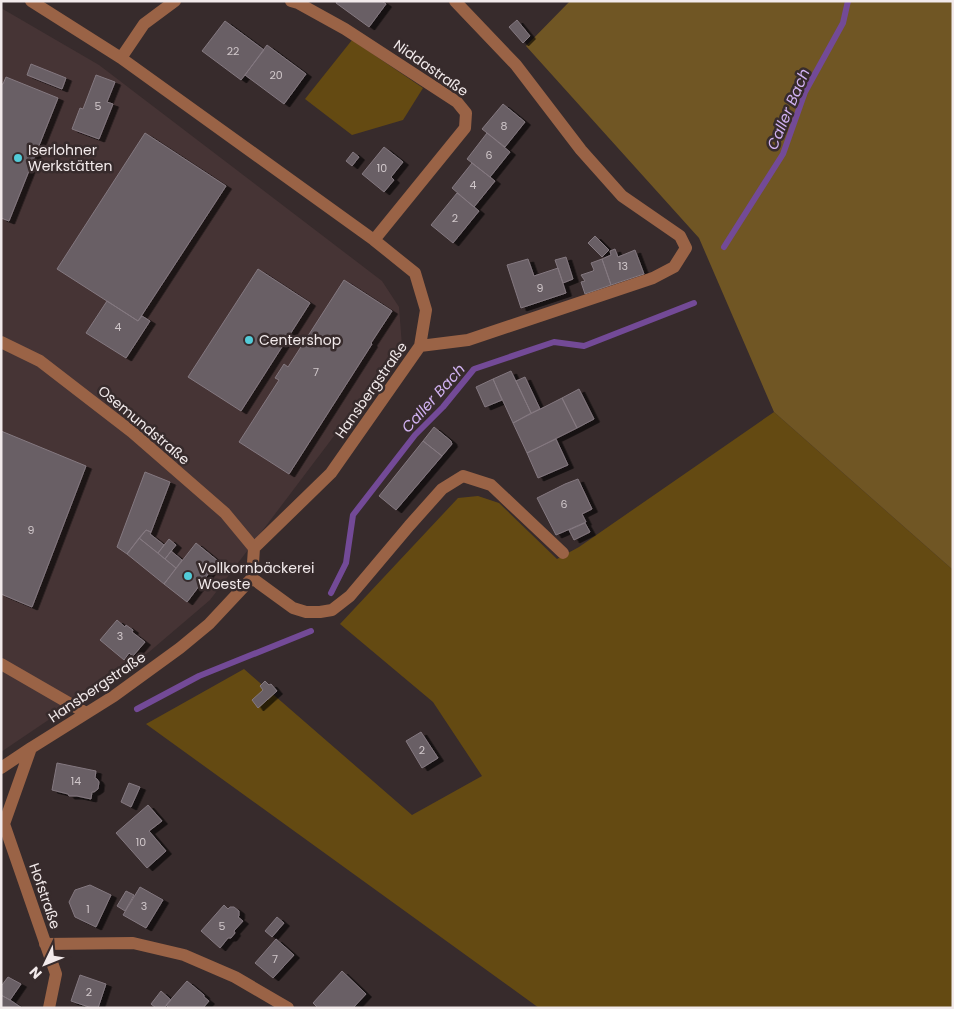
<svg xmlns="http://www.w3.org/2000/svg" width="954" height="1009" font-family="Poppins,sans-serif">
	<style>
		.built { fill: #463435 }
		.green { fill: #644a12 }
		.forest { fill: #705624 }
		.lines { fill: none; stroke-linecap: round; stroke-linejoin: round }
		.stream { stroke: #734a97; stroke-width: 6 }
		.building { fill: #695e65; stroke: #847980; filter: url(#shadow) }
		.minor { stroke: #9a6346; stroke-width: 12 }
		.poi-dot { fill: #52cbd8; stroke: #372b2c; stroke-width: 2 }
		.labels { text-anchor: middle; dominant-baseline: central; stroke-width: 5; stroke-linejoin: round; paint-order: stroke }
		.number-label { font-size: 11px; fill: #d0c7ca }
		.street-label { font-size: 14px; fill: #f2eaeb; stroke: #372b2c }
		.poi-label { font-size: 14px; fill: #f2eaeb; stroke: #372b2c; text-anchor: start }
		.water-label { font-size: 15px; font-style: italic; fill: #d1b2f2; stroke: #372b2c }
	</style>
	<defs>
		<filter id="shadow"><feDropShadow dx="5.5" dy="3" stdDeviation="0" flood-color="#0009"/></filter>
	</defs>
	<rect width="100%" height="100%" fill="#372b2c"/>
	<!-- built -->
	<path class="built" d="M1,8L99,65L382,281L399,307L402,346L210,600L149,652L1,752Z"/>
	<!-- green -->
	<path class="green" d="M352,40L423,88L403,120L352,135L305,99Z
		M774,412L953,570V1008H539L146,724L244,669L412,815L482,776L433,702L340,624L458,498L478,496L499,503L557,559L579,547Z"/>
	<!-- forest -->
	<path class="forest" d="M570,1H953V570L774,412L699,238L526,46Z"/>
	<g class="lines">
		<!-- stream -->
		<path class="stream" d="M724,247L783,154L805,92L843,23L848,1
			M331,593L346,563L353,515L415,435L443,407L474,369L554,342L584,346L694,303
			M137,709L199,676L311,631"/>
	</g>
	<!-- building -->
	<path class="building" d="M337,1H382L386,4L369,27L336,3Z
		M517,20L530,36L523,43L509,27Z
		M225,21L264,50L241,80L202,51Z
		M267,45L306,74L284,104L245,75Z
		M31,64L66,78L62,89L27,75Z
		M96,75L115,82L107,102L113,104L99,139L72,129L80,108L83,109Z
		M6,77L58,98L9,221L1,218V84H3Z
		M503,104L525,122L505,147L482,129Z
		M145,133L226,186L138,321L57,269Z
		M487,133L510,152L490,177L467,159Z
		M384,147L403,162L391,177L394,180L384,192L362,174Z
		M353,152L359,157L352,166L346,161Z
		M472,163L495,181L474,207L452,188Z
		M457,193L479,211L453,243L431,225Z
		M595,236L609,250L602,257L588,243Z
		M615,249L618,257L635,250L644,274L611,285L602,259L611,255L610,251Z
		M566,257L573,279L563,283L555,260Z
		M528,259L534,276L558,268L566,293L521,308L507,265Z
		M602,259L611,285L585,294L581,282L585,281L581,275L593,271L594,270L591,263Z
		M258,269L310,303L241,411L188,377Z
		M344,280L392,311L371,343L372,344L289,474L239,442L279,380L275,378L284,364L288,367Z
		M107,301L138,321L142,316L150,321L126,358L86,333Z
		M511,371L531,413L513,423L493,379Z
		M525,377L540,409L531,413L516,381Z
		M493,379L502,400L485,407L476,387Z
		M579,389L594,419L577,428L562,398Z
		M562,398L577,428L527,453L513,423Z
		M434,427L451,441L452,444L442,456L423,441Z
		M1,431L86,466L32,607L1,594Z
		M556,439L568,465L538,478L527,453Z
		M423,441L442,456L396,510L379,496Z
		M145,472L170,482L151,532L146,530L127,554L117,547Z
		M578,479L592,509L582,514L586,522L556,535L537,498L565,484Z
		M585,523L590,532L574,540L569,530Z
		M146,530L151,532L150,534L164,545L158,553L139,538Z
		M139,538L176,568L164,584L127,554Z
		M169,539L176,545L165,559L158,553Z
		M196,543L218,561L187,602L164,584Z
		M171,551L182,560L176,568L165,559Z
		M117,620L125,627L126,625L133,630L132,632L145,642L133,656L129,653L124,660L100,640Z
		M265,681L269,685L271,684L277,691L258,708L252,700L263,690L260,686Z
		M421,732L438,758L422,768L406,741Z
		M57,763L96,771L95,778L97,779L99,782L98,789L94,792H92L91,799L77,796H69L68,794L52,790Z
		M129,783L140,787L131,807L121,802Z
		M148,805L162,821L149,831L166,851L147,868L116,833Z
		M90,885L111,895L96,927L75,917L69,902L75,890Z
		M140,887L163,900L146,928L123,915Z
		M126,891L134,895L125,911L117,906Z
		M224,905L228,909L230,907H234L239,911V916L238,917L243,921L234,931L235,933L231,938H228L220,948L201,931Z
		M277,917L284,923L272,937L265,931Z
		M276,939L294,955L273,978L255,963Z
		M342,971L366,994L353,1008H318L313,1003Z
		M80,975L106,984L98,1008H92L71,1001Z
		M8,977L21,984L10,1000L1,995V984L2,985Z
		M187,981L204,995V997L209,1001L203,1008H169L166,1005Z
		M161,991L171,1000L164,1008H156L151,1004Z
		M1,995L10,1000L22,1008H1Z"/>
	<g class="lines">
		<!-- minor -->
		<path class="minor" d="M291,1L298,3L345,29L457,102L466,113L465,128L374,240
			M121,58L144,24L175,1
			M1,342L40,361L132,432L225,513L254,548
			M420,346L468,340L653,278L674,267L686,248L680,236L622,196L581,150L516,65L455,1
			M252,578L293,608L306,612H320L332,610L350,596L409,526L442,489L463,476L491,485L563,553
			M1,664L86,713
			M31,748L4,824L56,974L49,1008
			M1,768L31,748L114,696L180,648L209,624L252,578L254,548L331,473L420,346L426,310L415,273L374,240L121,58L31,1
			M45,944L133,943L184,955L235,977L288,1008"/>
	</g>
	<!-- markers -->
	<g class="poi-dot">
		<circle cx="18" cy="158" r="5"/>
		<circle cx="249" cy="340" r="5"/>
		<circle cx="188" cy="576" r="5"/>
	</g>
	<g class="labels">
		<!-- number labels -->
		<g class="number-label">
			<text x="233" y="51">22</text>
			<text x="276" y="75">20</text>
			<text x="98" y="106">5</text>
			<text x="504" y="126">8</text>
			<text x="489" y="155">6</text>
			<text x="382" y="168">10</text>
			<text x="473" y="185">4</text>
			<text x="455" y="218">2</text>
			<text x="623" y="266">13</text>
			<text x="540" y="288">9</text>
			<text x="118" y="327">4</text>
			<text x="316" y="372">7</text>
			<text x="564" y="504">6</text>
			<text x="31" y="530">9</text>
			<text x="120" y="636">3</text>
			<text x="422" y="750">2</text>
			<text x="76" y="781">14</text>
			<text x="141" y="842">10</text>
			<text x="144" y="906">3</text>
			<text x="88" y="909">1</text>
			<text x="222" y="926">5</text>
			<text x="275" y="959">7</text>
			<text x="89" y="992">2</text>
		</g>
		<!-- street labels -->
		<g class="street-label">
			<text transform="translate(431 68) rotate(35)">Niddastraße</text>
			<text transform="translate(371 390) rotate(-55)">Hansbergstraße</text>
			<text transform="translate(144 425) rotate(40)">Osemundstraße</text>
			<text transform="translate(97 687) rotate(-34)">Hansbergstraße</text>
			<text transform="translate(45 896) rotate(71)">Hofstraße</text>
		</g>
		<!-- poi labels -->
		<g class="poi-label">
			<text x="28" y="150">Iserlohner<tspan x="28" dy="16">Werkstätten</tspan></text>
			<text x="259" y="340">Centershop</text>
			<text x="198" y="568">Vollkornbäckerei<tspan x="198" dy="16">Woeste</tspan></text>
		</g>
		<!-- water labels -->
		<g class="water-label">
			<text transform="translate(788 109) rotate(-67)">Caller Bach</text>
			<text transform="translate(433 398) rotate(-48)">Caller Bach</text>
		</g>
	</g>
	<!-- border -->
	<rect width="954" height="1009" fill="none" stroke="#f2eaeb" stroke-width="5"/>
	<!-- north arrow -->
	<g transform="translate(45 964) rotate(227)" stroke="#372b2c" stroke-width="4" paint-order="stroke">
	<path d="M0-4L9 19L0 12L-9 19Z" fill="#f2eaeb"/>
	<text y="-8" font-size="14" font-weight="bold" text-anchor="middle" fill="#f2eaeb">N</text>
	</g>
</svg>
